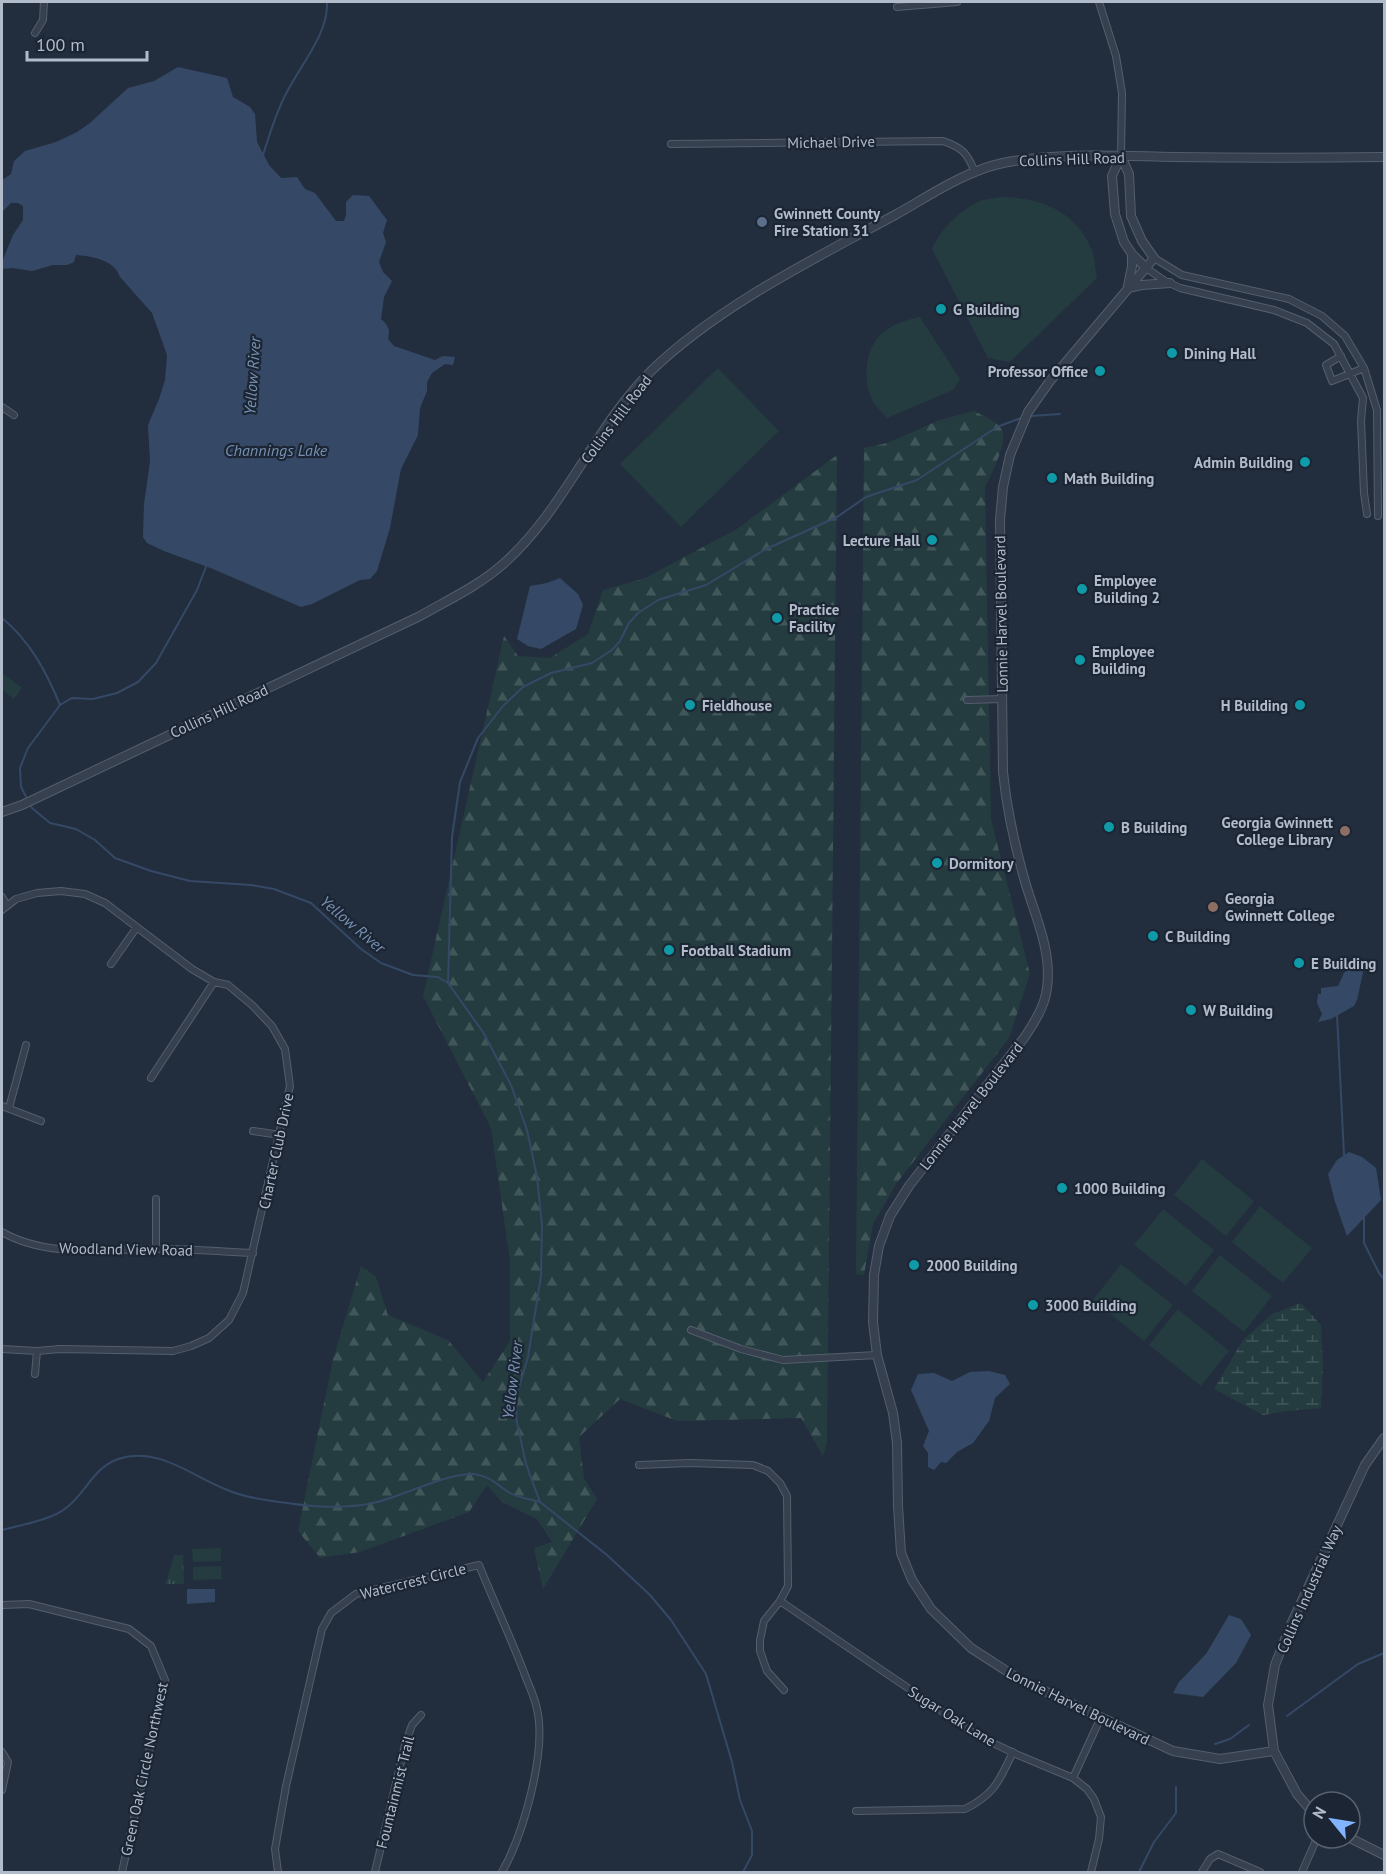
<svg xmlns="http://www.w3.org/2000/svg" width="1386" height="1874" font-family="'PT Sans',sans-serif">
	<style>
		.grass { fill: url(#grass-tufts) }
		.forest { fill: url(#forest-firs) }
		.wetland { fill: url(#wetland-marsh) }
		.pitch { fill: #243c3f }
		.water { fill: #354966 }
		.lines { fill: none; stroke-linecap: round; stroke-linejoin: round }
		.stream { stroke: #354966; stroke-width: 2 }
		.minor-casing { stroke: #545e6c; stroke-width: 8 }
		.tertiary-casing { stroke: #545e6c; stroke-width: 10 }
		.minor { stroke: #36404e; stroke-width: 6 }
		.tertiary { stroke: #36404e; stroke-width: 8 }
		.service-dot { fill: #5c6f8a; stroke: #1b2533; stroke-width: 2 }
		.culture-dot { fill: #0f9aa8; stroke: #1b2533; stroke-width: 2 }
		.education-dot { fill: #8d6e63; stroke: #1b2533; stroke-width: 2 }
		.labels { text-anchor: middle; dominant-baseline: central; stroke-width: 4.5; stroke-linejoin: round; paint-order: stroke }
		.street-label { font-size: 15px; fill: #b2bbc9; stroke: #1b2533 }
		.poi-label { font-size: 15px; font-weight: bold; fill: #b2bbc9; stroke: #1b2533; text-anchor: start }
		.water-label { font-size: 16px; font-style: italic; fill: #7891b2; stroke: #1b2533 }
	</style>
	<defs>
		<pattern id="grass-tufts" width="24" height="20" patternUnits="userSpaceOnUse" patternTransform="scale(1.5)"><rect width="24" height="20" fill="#243c3f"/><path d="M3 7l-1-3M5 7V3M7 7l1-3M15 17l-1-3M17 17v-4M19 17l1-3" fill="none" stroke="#415659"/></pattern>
		<pattern id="forest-firs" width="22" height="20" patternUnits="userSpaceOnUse" patternTransform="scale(1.5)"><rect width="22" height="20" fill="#243c3f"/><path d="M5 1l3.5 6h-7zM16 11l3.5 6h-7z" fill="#415659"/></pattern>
		<pattern id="wetland-marsh" width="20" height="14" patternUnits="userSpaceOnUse" patternTransform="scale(1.5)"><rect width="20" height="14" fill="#243c3f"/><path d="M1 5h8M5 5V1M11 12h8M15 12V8" fill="none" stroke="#415659"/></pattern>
	</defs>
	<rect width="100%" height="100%" fill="#222e3e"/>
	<!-- grass -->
	<path class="grass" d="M174,1555H183L184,1584H166Z"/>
	<!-- forest -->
	<path class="forest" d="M974,411C983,416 996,420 1002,430C1009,441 990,476 985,488L991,819L1030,974L1009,1038L896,1184L873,1224L864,1275L856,1274L864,448L887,443L940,420Z
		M837,455L827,1443L823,1456L801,1418L677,1421L620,1399L579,1437L584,1478L597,1499L543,1589L534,1548L552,1542L537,1519L502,1502L487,1485L469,1512L360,1552L320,1558L298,1531L333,1359L361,1266L376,1277L388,1315L448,1340L483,1382L510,1341V1261L491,1128L423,996L504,636L518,656L550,658L588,634L603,590L645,578L737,529Z"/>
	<!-- wetland -->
	<path class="wetland" d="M1301,1303L1321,1325L1323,1366L1321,1408L1287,1411L1263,1415L1214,1389L1243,1340L1272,1314Z"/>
	<!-- pitch -->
	<path class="pitch" d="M1002,197C1042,198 1076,211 1092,250C1095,259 1095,269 1097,278L1010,362L988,358L932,249C940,229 963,207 983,200C989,199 996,198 1002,197Z
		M920,317L960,379L953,390L887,418C882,412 875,406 872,400C862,379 865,345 885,331C895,323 907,320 920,317Z
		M718,368L779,431L681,527L620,464Z
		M2,673L22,688L14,699L2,690Z
		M1202,1159L1254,1201L1226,1236L1174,1195Z
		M1260,1206L1312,1248L1283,1283L1232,1242Z
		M1163,1209L1214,1250L1186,1286L1134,1245Z
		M1220,1255L1272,1296L1244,1332L1192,1291Z
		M1121,1264L1173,1305L1144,1341L1093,1300Z
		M1178,1309L1229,1351L1201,1386L1149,1345Z
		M221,1548V1561L193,1562L192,1549Z
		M221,1566L222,1579L193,1580V1567Z"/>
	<!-- water -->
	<path class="water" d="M178,67L227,78L233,97L250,107L255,114L257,142L269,165L281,178L297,177L305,189L315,193L336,221H344L346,215V202L353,195L369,196L387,220L383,233L386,242L379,262L383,272L392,281L384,297L381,319C389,326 390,329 388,339L394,346L435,360L443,356L455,357L453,365L445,364L432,373L427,382V391L420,408L418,435L401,469L390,528L377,571L370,579L360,580L312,604L301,607L213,569L164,551L147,543L143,537L144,504L150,462L148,425L159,399L165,380L167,355L152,313L120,277C115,260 91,256 76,255L74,262L67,265H53L32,271L13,268L2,269V262L13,235L23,220V206L18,203H11L2,212V180L11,174L14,161L25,151L56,142L77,132L90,123L128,88L154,81Z
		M560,578L578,594L583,605L576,629L541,649L528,646L517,639L530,586L547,583Z
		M1357,959L1361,961V966L1364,968L1357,1000L1354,1006L1331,1019L1318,1022L1322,1014L1317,1003L1318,994H1321V988L1338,986L1344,973Z
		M1349,1152L1362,1157L1376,1168L1381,1200L1347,1236L1335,1202L1328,1174L1337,1160Z
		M989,1371L1005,1375L1010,1384L995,1398L989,1421L973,1443L957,1452L946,1463L941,1462L934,1470L928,1467V1453L923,1446L929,1431L911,1390L918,1374L934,1373L952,1381L970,1372Z
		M187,1589H215V1602L187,1604Z
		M1229,1615L1241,1619L1251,1635L1236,1663L1203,1697L1173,1693L1179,1682L1206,1654Z"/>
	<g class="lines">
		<!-- stream -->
		<path class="stream" d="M263,155C269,137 274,119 282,102C295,71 329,36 327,2
			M1030,416L1060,414
			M207,564L197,590L156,663L138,682L117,693L93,699L72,698L60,705L28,748L20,768L21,787L32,808L50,823L76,829L95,840L115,858L151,871L190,881L251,885L274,889L311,903L361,949L381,963L413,975L438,977L448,983L483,1032L511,1085L527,1130L537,1177L542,1225L541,1276L528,1357L517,1394L516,1418L526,1464L540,1502L607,1555L650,1595L671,1620L706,1674L732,1762L740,1800L752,1831V1855L743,1872
			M2,618C30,641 46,671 60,705
			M448,983L452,837L460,782L478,738L503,706L523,687L551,673L592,663L612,650L620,641L629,623L638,613L658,600L706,585L764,550L837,517L866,497L917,480L997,427L1021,418
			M1337,1014L1344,1155
			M1364,1217V1243L1379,1273L1384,1279
			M2,1530C19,1525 52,1520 66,1508C86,1493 93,1468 118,1459C158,1446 190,1475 225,1489C236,1494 248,1497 260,1499C297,1505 336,1511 373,1503C401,1497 449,1472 474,1474C490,1476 497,1485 510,1493C519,1498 530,1499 540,1502
			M1287,1716L1358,1664L1384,1653
			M1215,1744L1230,1739L1249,1725
			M1139,1872L1154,1842L1176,1813V1787"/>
		<defs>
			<path id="minor" d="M1099,2L1116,56L1122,93L1121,156
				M897,7L957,2
				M35,33L43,20L44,2
				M671,144L943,141C963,148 967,153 975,172
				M1154,258L1182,275L1289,299L1322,316L1345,336L1364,368L1377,410L1378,516
				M1146,268L1165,281L1180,288L1274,310L1307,323L1334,344L1363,398L1361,421L1364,493L1367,514
				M1341,356L1326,365L1332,381L1364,368
				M2,407L14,415
				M967,700L1003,699
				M2,897L7,906
				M2,910L16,899L37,893L61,891L85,894L105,903L192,969L214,982L228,985L252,1005L272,1026L285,1049L290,1086L243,1293L229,1320L209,1338L191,1346L173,1351L60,1349L37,1351L2,1349
				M111,964L137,927
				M151,1078L214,982
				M2,1106L41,1121
				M9,1108L26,1045
				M253,1131L280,1135
				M156,1199V1249
				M2,1232C47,1258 105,1249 156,1249C188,1248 221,1252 253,1253
				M691,1330L741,1349L783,1360L877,1355
				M35,1374L37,1351
				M639,1465L690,1463L753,1465L768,1471L780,1483L787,1496L788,1586L780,1601L764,1621L760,1640V1651L767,1671L784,1690
				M780,1601L980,1737L1018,1755L1073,1778L1087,1789L1094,1799L1101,1817L1099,1839L1091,1872
				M2,1605L29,1604L129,1629L151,1646L165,1680L122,1872
				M2,1752L8,1762L2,1790
				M1073,1778L1101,1717
				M856,1811L965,1809C995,1794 999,1781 1013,1752
				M278,1872L275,1849L286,1786L322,1629L331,1613L356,1594L479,1565C494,1602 511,1638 525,1675C529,1686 535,1698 537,1709C547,1752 523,1835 502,1872
				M375,1872L405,1745L412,1725L421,1715
				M1202,1872L1210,1859L1218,1854L1260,1872
				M1302,1872L1317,1838"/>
			<path id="tertiary" d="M1121,156L1129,174L1131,216L1142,241L1154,258L1050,381L1028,412L1010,455L1003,487L1000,520L1003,772C1007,811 1015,847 1026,885C1036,918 1052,952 1047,988C1045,1006 1034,1023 1024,1038L909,1186L890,1216L879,1246L874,1275L873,1322L877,1355L893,1413L897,1443L898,1506L901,1553L912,1580L931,1609L971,1648L1019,1679L1173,1751L1220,1759L1274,1751
				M1121,156L1112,176L1115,214L1124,242L1132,254L1146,268
				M1128,286L1132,266V254
				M1128,288L1142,285L1170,283
				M2,812L22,805L420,616C448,600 478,586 502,565C564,511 593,429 651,371C718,306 814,259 895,215C929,196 965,171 1003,163C1058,152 1118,156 1174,157C1244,158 1314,158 1384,157
				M1314,1814L1297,1794L1274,1751L1268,1705L1275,1665L1291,1624L1365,1465L1384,1438
				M1350,1838L1384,1855"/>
		</defs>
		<!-- minor casing -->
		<use href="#minor" class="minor-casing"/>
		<!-- tertiary casing -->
		<use href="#tertiary" class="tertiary-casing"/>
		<!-- minor -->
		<use href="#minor" class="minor"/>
		<!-- tertiary -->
		<use href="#tertiary" class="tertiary"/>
	</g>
	<!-- markers -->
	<circle class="service-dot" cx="762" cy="222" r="6"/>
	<g class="culture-dot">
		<circle cx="941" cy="309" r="6"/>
		<circle cx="1172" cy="353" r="6"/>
		<circle cx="1100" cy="371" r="6"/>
		<circle cx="1305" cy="462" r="6"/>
		<circle cx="1052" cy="478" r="6"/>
		<circle cx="932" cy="540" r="6"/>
		<circle cx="1082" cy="589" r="6"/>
		<circle cx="777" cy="618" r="6"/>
		<circle cx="1080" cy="660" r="6"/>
		<circle cx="690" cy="705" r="6"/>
		<circle cx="1300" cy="705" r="6"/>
		<circle cx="1109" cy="827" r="6"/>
		<circle cx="937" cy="863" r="6"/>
		<circle cx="1153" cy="936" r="6"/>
		<circle cx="669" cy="950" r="6"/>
		<circle cx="1299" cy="963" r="6"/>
		<circle cx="1191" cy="1010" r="6"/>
		<circle cx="1062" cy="1188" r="6"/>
		<circle cx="914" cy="1265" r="6"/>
		<circle cx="1033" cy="1305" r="6"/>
	</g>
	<g class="education-dot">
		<circle cx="1345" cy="831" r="6"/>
		<circle cx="1213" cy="907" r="6"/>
	</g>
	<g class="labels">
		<!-- street labels -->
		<g class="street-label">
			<text transform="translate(831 142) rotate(-1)">Michael Drive</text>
			<text transform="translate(1072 159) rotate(-2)">Collins Hill Road</text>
			<text transform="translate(616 419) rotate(-53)">Collins Hill Road</text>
			<text transform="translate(1001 614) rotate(-91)">Lonnie Harvel Boulevard</text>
			<text transform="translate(219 711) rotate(-25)">Collins Hill Road</text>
			<text transform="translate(971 1106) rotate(-52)">Lonnie Harvel Boulevard</text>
			<text transform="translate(276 1151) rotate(-78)">Charter Club Drive</text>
			<text transform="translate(126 1249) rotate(1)">Woodland View Road</text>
			<text transform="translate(413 1581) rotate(-14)">Watercrest Circle</text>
			<text transform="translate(1309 1589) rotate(-66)">Collins Industrial Way</text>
			<text transform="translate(1078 1706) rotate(26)">Lonnie Harvel Boulevard</text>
			<text transform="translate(952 1716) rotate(32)">Sugar Oak Lane</text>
			<text transform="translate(144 1769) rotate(-78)">Green Oak Circle Northwest</text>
			<text transform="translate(395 1792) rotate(-76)">Fountainmist Trail</text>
		</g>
		<!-- poi labels -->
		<g class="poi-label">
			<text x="774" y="213">Gwinnett County<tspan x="774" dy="17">Fire Station 31</tspan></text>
			<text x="953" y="309">G Building</text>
			<text x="1184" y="353">Dining Hall</text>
			<text x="1088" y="371" text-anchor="end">Professor Office</text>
			<text x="1293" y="462" text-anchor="end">Admin Building</text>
			<text x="1064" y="478">Math Building</text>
			<text x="920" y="540" text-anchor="end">Lecture Hall</text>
			<text x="1094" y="580">Employee<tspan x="1094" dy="17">Building 2</tspan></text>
			<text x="789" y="609">Practice<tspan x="789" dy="17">Facility</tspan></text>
			<text x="1092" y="651">Employee<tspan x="1092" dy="17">Building</tspan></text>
			<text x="702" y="705">Fieldhouse</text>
			<text x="1288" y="705" text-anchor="end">H Building</text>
			<text x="1333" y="822" text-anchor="end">Georgia Gwinnett<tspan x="1333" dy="17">College Library</tspan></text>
			<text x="1121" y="827">B Building</text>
			<text x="949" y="863">Dormitory</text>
			<text x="1225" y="898">Georgia<tspan x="1225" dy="17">Gwinnett College</tspan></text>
			<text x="1165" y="936">C Building</text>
			<text x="681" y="950">Football Stadium</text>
			<text x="1311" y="963">E Building</text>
			<text x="1203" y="1010">W Building</text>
			<text x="1074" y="1188">1000 Building</text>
			<text x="926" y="1265">2000 Building</text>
			<text x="1045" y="1305">3000 Building</text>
		</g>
		<!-- water labels -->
		<g class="water-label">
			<text transform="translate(252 376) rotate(-86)">Yellow River</text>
			<text x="276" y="450">Channings Lake</text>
			<text transform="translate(353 924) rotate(40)">Yellow River</text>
			<text transform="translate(512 1380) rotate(-83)">Yellow River</text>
		</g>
	</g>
	<!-- border -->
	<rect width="1386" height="1874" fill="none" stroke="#b2bbc9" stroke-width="6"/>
	<!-- north arrow -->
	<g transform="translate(1332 1820) rotate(300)"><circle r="28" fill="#1b2533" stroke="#57616f" stroke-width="1.5"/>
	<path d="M0-4.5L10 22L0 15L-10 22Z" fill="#82b3fe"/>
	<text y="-9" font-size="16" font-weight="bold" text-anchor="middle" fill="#b2bbc9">N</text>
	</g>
	<!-- scale -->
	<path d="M27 51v9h120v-9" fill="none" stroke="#b2bbc9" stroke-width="3"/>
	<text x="36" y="51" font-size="18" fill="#b2bbc9" stroke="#1b2533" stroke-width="4.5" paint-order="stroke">100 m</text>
</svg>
